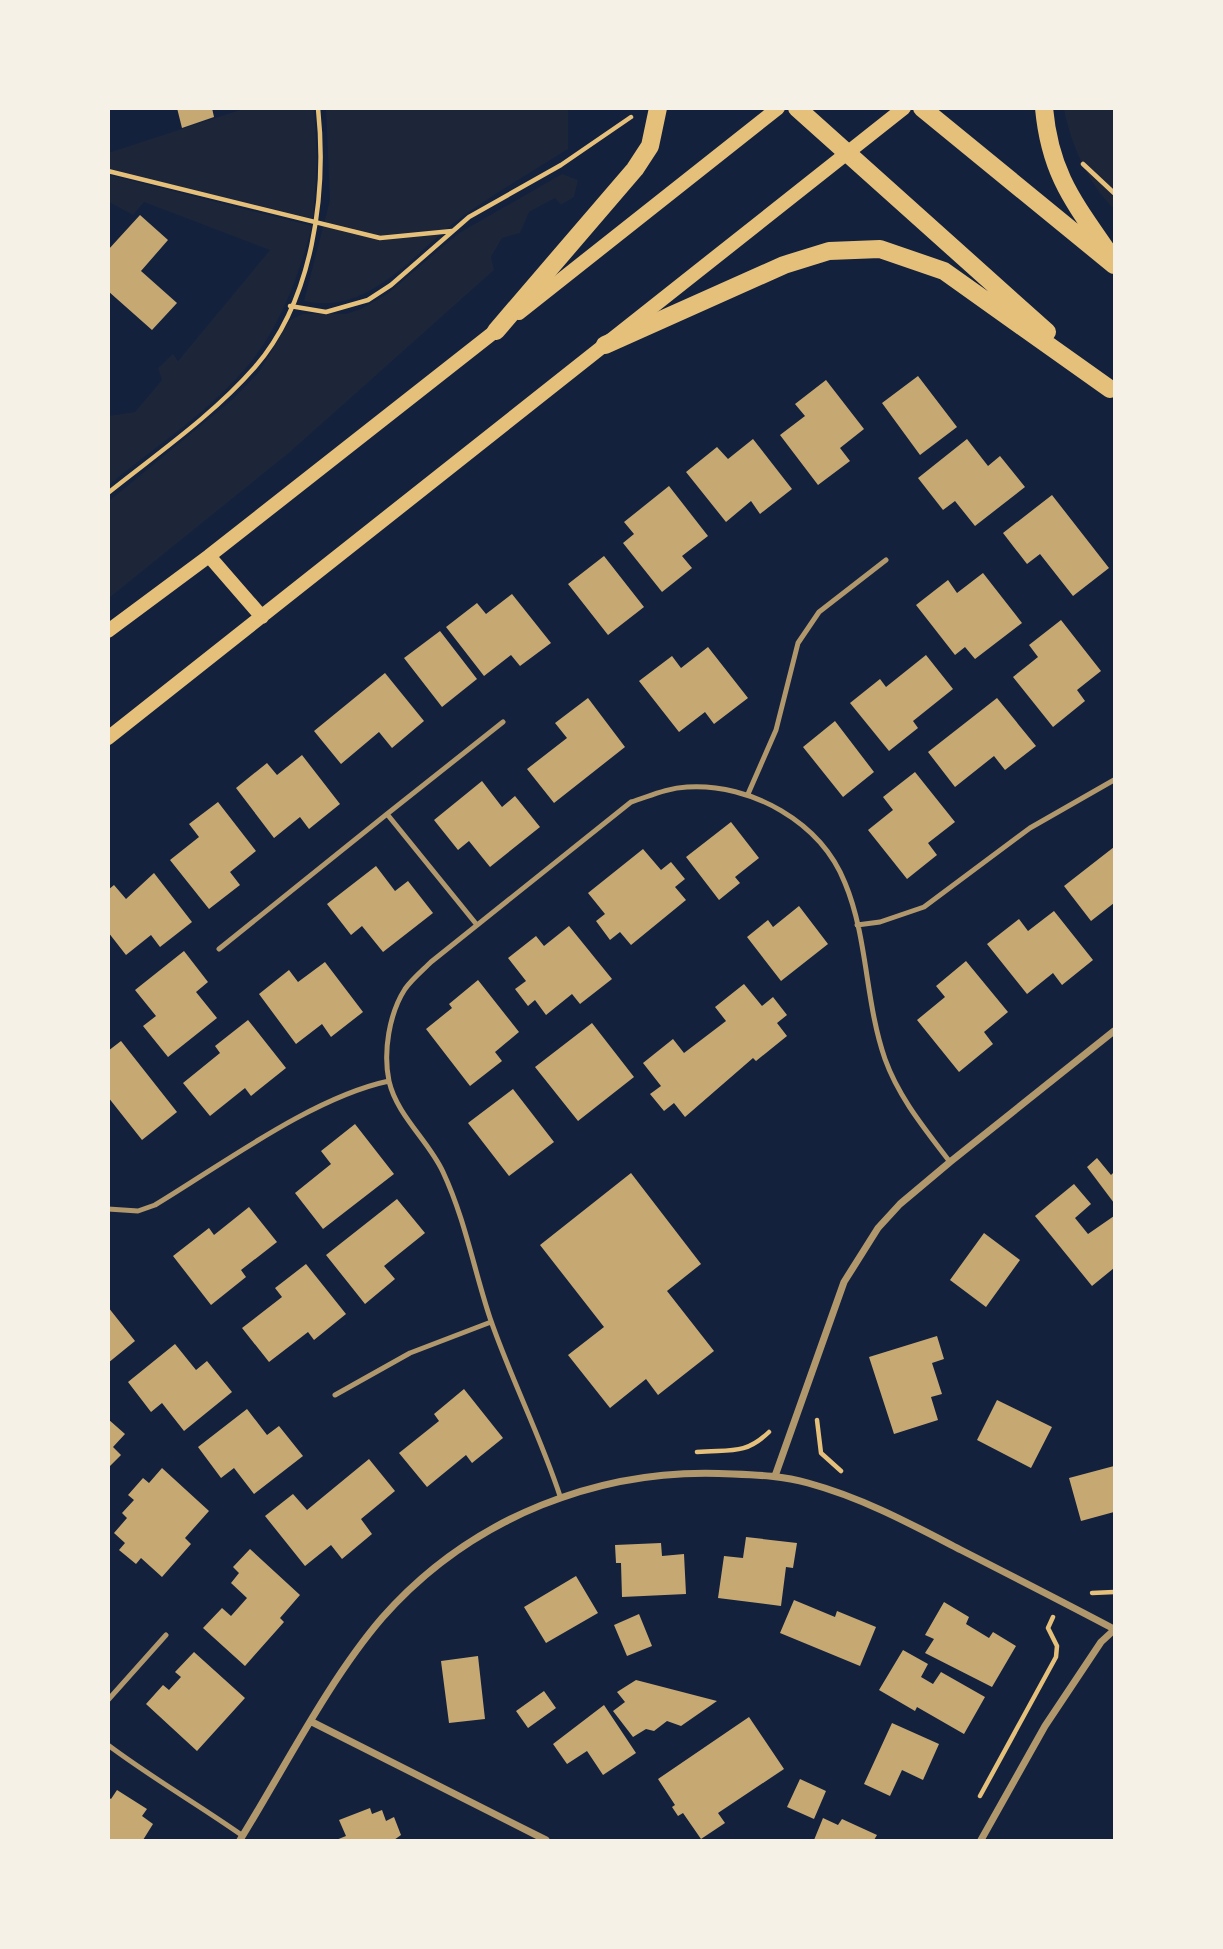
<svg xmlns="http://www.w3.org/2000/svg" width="1223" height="1949" font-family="'Zilla Slab',serif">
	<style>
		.green { fill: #1d2539 }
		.building { fill: #c6a872 }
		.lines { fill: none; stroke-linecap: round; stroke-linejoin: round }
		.path { stroke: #e5c07b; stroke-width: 4.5 }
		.service { stroke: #b1986c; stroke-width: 5 }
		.minor { stroke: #b1986c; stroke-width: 7 }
		.secondary { stroke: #e5c07b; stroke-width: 14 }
		.primary { stroke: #e5c07b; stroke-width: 18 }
	</style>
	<rect width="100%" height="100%" fill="#14213d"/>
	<!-- green -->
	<path class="green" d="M243,109H314L317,161L313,219L109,170L108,153Z
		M326,109H568V149C533,171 497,192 463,216C414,251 372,316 304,301L330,200Z
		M1064,109H1114V209C1088,183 1071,145 1064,109Z
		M562,174L578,180L574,197L561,205L555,198L529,212L520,233L502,238L491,257L494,270L290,452L109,598V501L233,399L259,372L290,320L303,314H346L361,309L387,294L459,233Z
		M109,175L312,226C299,275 282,322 251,362C212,410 156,446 109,485V416L135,412L162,380L158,368L173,354L178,361L270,250L144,202L133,215L109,202Z"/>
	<!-- building -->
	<path class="building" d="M177,108H212L214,117L182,128Z
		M140,215L168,240L141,271L177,303L152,330L108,291V250Z
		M918,376L957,427L920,455L882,403Z
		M826,380L864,429L840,448L850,461L818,485L780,435L805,416L795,404Z
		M753,439L792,489L760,514L751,501L726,522L686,472L717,447L728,459Z
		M967,439L988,466L1000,456L1025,487L975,526L955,501L943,510L918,478Z
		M669,486L708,536L682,556L692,568L662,592L623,543L634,534L624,522Z
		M1052,495L1109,568L1073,596L1040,554L1027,564L1003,533Z
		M604,556L644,607L608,635L568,584Z
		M983,573L1022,623L975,659L965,647L955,655L916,605L948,580L957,593Z
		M512,594L551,643L520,666L511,655L484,676L446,627L477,603L486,614Z
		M1061,620L1101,671L1077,690L1085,701L1053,727L1013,677L1038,657L1029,645Z
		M440,631L477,679L442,707L404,658Z
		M708,647L748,698L714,724L705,712L679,732L639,681L672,656L681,668Z
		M926,655L953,689L913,721L918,728L889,751L850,703L880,679L886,687Z
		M385,673L424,721L392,748L379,732L341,764L314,731Z
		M588,698L625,747L554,803L527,769L567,738L555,723Z
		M997,698L1036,746L1005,770L994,756L955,787L928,752Z
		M835,721L874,772L843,797L803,747Z
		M302,755L340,804L309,829L300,817L274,838L236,788L267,763L277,775Z
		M915,772L955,822L928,843L937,855L907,879L868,830L893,810L883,797Z
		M482,781L502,807L515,796L540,827L490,867L469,841L458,850L434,820Z
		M218,802L256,851L230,872L240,885L209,909L170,860L199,837L189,824Z
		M731,822L759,858L735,877L740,883L719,900L686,857Z
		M1114,847V903L1091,921L1064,886Z
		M643,849L661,870L671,862L685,879L675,887L686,900L631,945L620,932L610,940L596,921L605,914L588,893Z
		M376,866L395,891L408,881L433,913L383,952L362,926L351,935L327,904Z
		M154,873L192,922L160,947L151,935L126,955L108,932V890L114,885L126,899Z
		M799,906L828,944L781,981L747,937L768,920L773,927Z
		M1054,911L1093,960L1062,985L1053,973L1027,994L987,944L1019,919L1028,931Z
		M569,926L612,979L580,1004L572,994L546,1015L535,1000L528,1006L515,989L526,981L508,958L536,936L544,946Z
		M184,951L208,982L196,992L217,1018L168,1057L143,1026L156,1016L135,990Z
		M966,961L1008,1012L984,1032L993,1044L959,1072L917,1020L945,997L936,986Z
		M325,962L363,1012L331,1037L322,1024L296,1044L259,994L289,970L298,982Z
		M478,980L519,1032L495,1052L502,1061L470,1086L426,1029L452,1008L449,1004Z
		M744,984L762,1006L773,997L787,1015L777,1023L787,1036L756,1061L753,1058L685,1117L674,1103L664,1111L650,1094L661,1086L643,1063L673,1039L684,1053L726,1021L715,1007Z
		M248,1020L286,1068L251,1096L245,1088L210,1116L183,1083L220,1053L215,1046Z
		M592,1023L634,1077L578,1121L535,1067Z
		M121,1041L177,1112L142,1140L108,1097V1051Z
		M513,1089L554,1142L509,1176L468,1123Z
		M355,1124L394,1174L323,1229L295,1193L331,1164L321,1151Z
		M1097,1158L1111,1175L1114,1172V1203L1087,1167Z
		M631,1173L701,1264L667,1291L714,1351L658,1395L646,1379L610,1408L568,1355L604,1327L540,1245Z
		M1074,1184L1091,1204L1075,1218L1088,1234L1114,1216V1268L1092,1286L1035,1216Z
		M397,1199L425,1233L384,1266L395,1279L365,1304L326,1255Z
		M249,1207L277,1242L241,1270L246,1277L211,1305L173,1256L209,1228L214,1235Z
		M984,1233L1020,1260L986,1307L950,1280Z
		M306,1264L346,1314L314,1340L308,1332L269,1362L242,1328L282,1297L275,1288Z
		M108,1307L135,1341L108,1363Z
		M937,1336L944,1359L932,1363L942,1394L931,1397L938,1420L894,1434L869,1357Z
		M175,1344L196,1370L207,1361L232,1392L184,1431L162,1403L151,1412L128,1382Z
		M464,1389L503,1438L472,1463L466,1455L427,1487L399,1453L439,1421L434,1414Z
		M997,1400L1052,1427L1031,1468L977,1440Z
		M247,1409L267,1435L279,1426L303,1456L254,1494L234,1468L221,1478L198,1447Z
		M108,1419L125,1434L113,1447L121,1455L108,1468Z
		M369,1459L395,1491L361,1519L372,1534L342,1559L331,1545L305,1566L265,1516L293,1494L307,1510Z
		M1114,1466V1512L1081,1521L1069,1478Z
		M162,1468L209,1511L185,1538L191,1544L162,1577L141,1558L136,1564L119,1550L125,1543L114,1533L127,1518L122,1513L134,1500L128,1495L143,1478L149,1483Z
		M746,1537L797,1543L793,1568L786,1567L781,1606L718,1598L724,1556L743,1558Z
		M661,1543L662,1556L684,1554L686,1594L622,1597L621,1563H616L615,1545Z
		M250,1549L300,1595L280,1618L284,1622L245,1666L203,1628L222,1608L231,1616L247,1598L231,1583L239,1573L233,1567Z
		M576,1576L598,1613L546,1643L524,1607Z
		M794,1600L835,1617L837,1611L876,1627L860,1666L780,1633Z
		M944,1602L969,1617L966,1624L989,1638L993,1632L1016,1646L992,1687L925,1653L934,1639L925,1635Z
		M639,1614L652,1646L627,1656L614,1625Z
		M903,1650L928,1664L921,1677L933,1684L941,1672L985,1697L964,1734L917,1707L915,1711L879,1690Z
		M194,1652L245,1698L197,1751L146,1704L163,1685L169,1690L181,1677L175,1672Z
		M478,1656L485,1719L449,1723L441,1661Z
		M636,1680L717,1701L681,1726L667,1721L654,1731L646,1729L633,1737L613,1711L625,1702L617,1692Z
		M544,1691L556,1708L528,1728L516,1711Z
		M604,1705L636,1753L603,1775L587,1751L567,1764L553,1744Z
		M749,1717L784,1769L718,1813L725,1823L701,1839L683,1813L678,1816L672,1807L675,1805L658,1779Z
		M892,1723L939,1744L923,1780L902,1770L890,1796L864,1784Z
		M800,1779L826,1791L814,1819L787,1807Z
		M117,1790L147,1809L142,1816L153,1824L143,1840H108V1797L111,1799Z
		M370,1808L372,1814L382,1810L386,1821L394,1817L401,1835L394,1840H336L346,1836L339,1820Z
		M823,1818L838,1825L842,1819L877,1835L874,1840H814Z"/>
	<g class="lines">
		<!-- path -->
		<path class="path" d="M1083,164L1114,193
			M108,171L380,238L452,231
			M290,306L326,312L368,300L391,285L469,217L561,165L631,117
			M108,493C158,453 213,415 255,367C313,300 327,194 318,108
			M817,1420L821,1453L841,1471
			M697,1452C729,1449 744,1456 769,1432
			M1092,1593L1114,1592
			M980,1796L1056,1657L1057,1646L1048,1628L1053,1617"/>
		<!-- service -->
		<path class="service" d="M748,794L776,730L798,643L819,612L886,560
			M387,814L503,722
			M857,925L880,922L924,907L1030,828L1114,780
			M219,949L387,814L477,925
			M108,1209L138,1211L155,1205C223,1164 313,1097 389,1081
			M335,1395L410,1353L491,1322
			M560,1496C540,1435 511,1379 490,1318C474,1270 465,1219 443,1172C429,1141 397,1116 389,1081C383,1052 389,1014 405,989C412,979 423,970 431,962L631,802C650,796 667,788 687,787C751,783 821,822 845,883C868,938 865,1002 885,1059C899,1098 925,1129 950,1162
			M108,1700L166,1635
			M108,1745C152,1778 199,1805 243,1836"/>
		<!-- minor -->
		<path class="minor" d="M775,1476L844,1282L878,1228L900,1204L950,1162L1114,1031
			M312,1722L546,1840
			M240,1840C284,1769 328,1681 382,1618C471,1517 601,1466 733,1474C759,1475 784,1476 808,1483C863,1498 911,1524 961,1550C1012,1576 1063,1602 1114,1629
			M981,1840L1045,1726L1101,1642L1114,1630"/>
		<!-- secondary -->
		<path class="secondary" d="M519,313L778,108
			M209,556L262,617
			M108,631L209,556L503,325
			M108,738L904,108"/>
		<!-- primary -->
		<path class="primary" d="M797,108L1047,332
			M922,108L1114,265
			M1044,108C1050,173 1073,201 1108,252
			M496,331L635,169L650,146L658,108
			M605,345L784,265L829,251L880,249L944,271L1110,389"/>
	</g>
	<!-- border -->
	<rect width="1223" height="1949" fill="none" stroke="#f6f1e7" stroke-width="220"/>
</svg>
